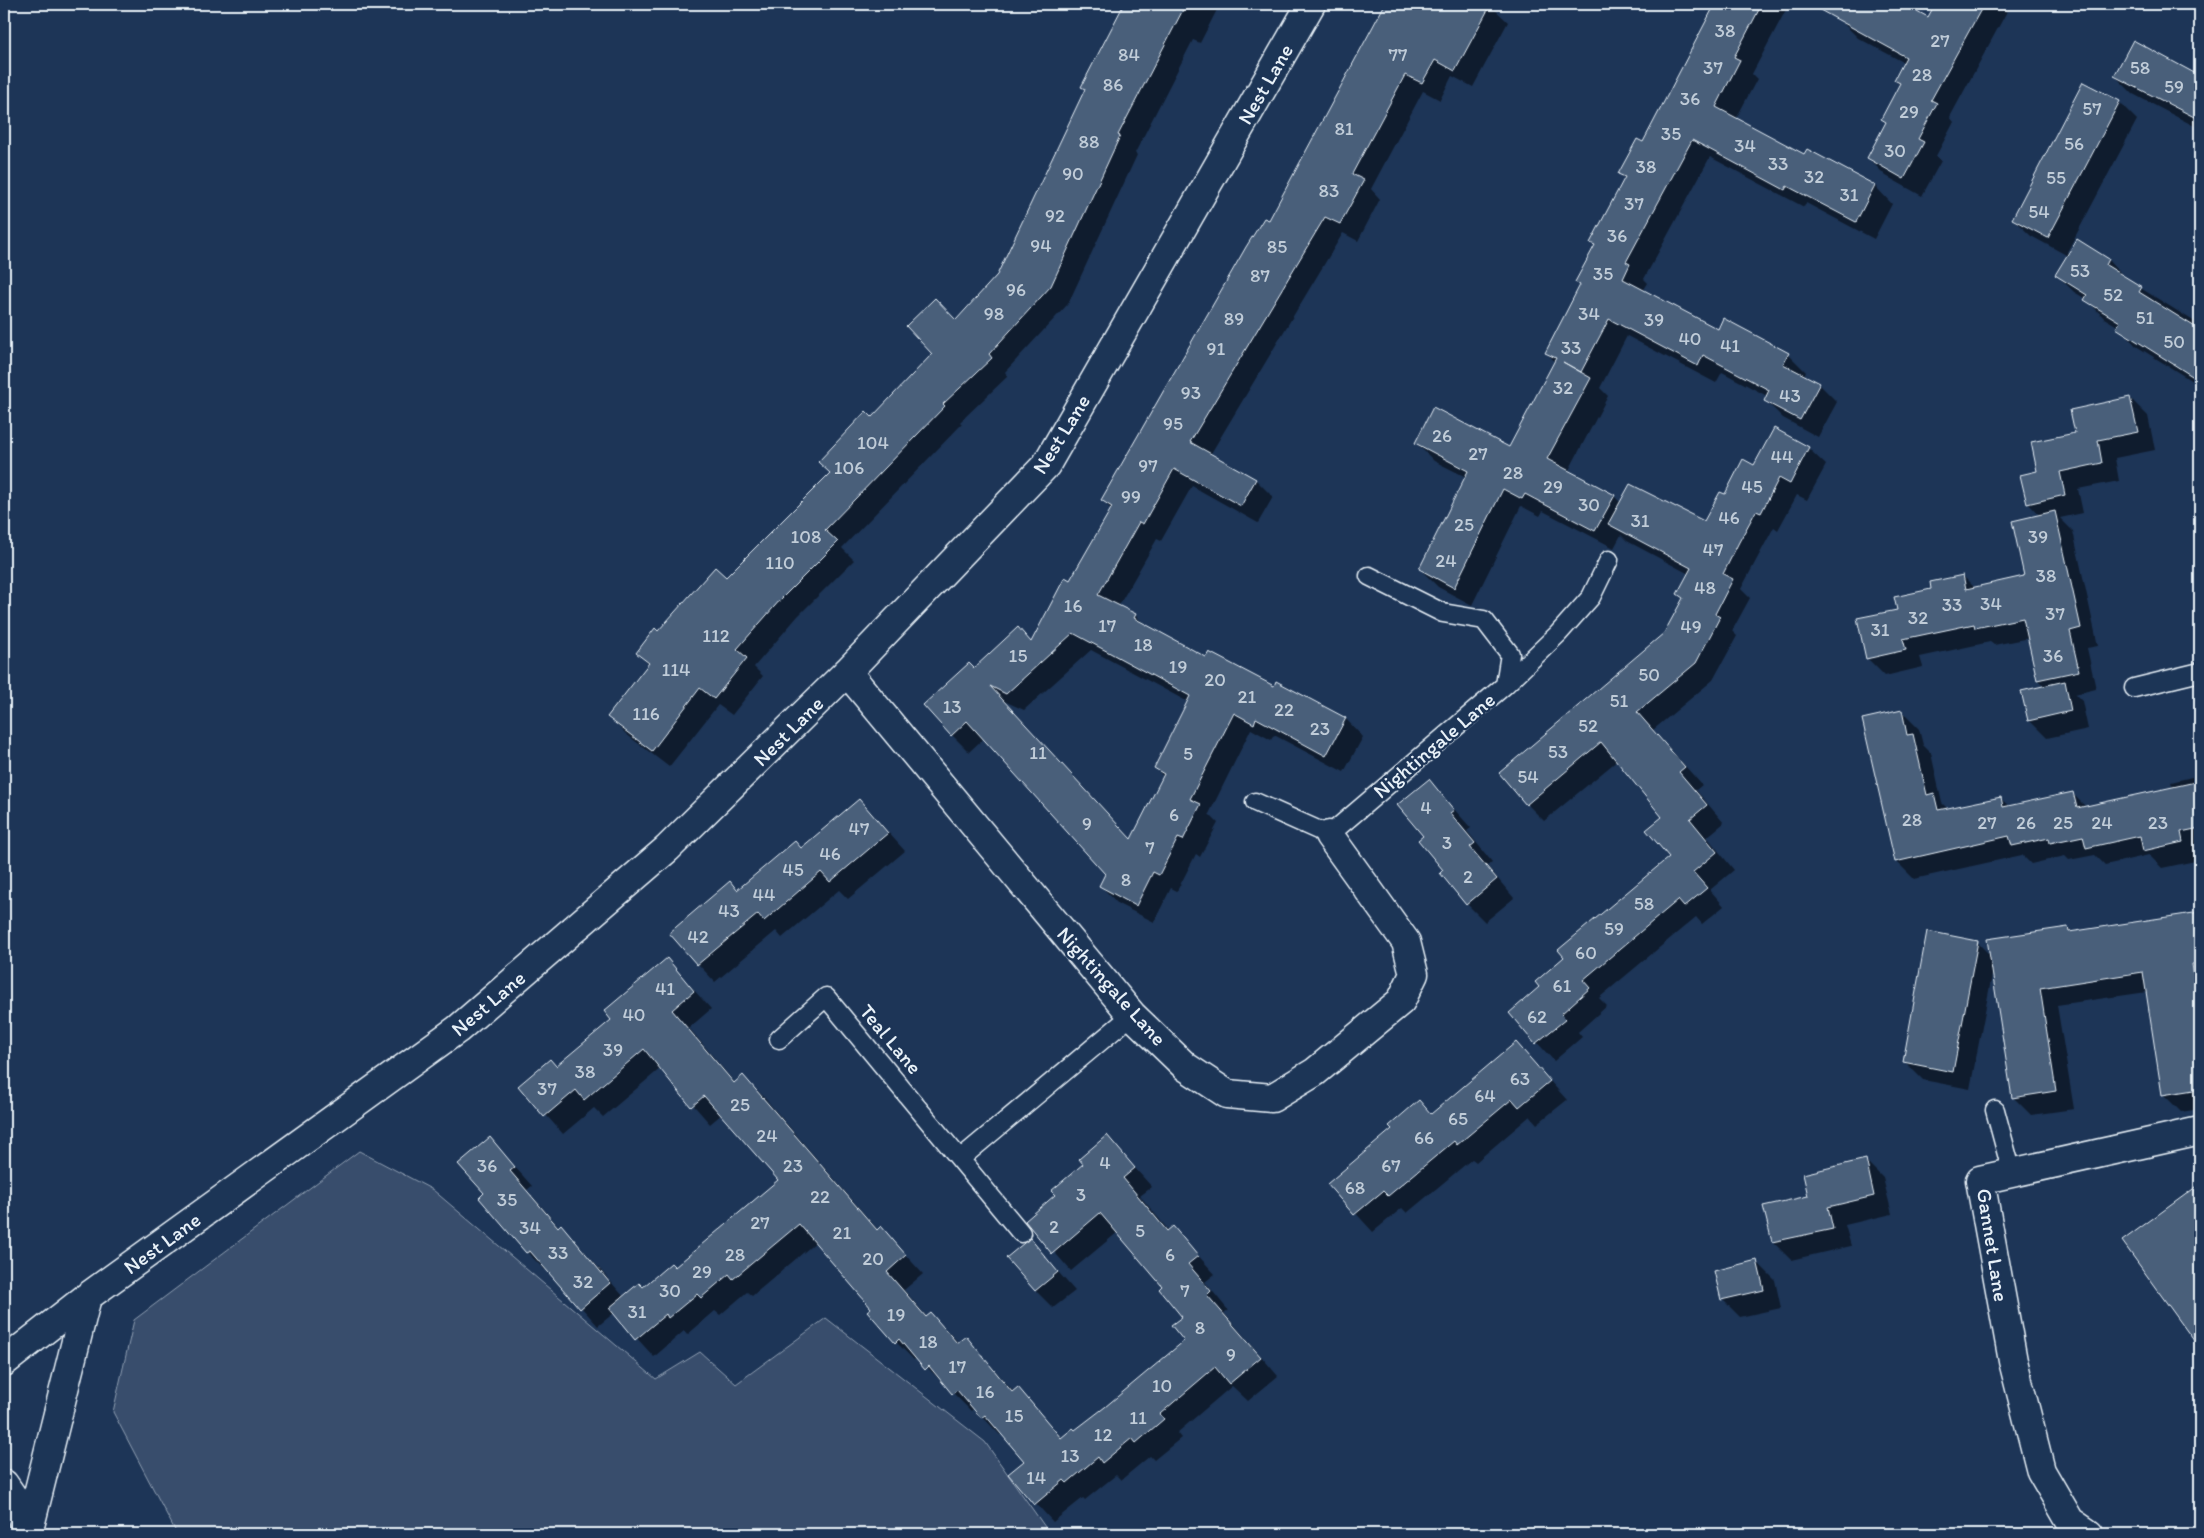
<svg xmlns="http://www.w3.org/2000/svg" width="2204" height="1538" font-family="Itim,sans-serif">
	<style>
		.green { fill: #374d6c; stroke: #909fb2 }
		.shadow { fill: #0007; fill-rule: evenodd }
		.building { fill: #495e7a; stroke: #e8f1f8; fill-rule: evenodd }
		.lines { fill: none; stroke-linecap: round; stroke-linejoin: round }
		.service-casing { stroke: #e8f1f8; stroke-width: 21 }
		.minor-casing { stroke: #e8f1f8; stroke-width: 31 }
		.tertiary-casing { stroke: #e8f1f8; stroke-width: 31 }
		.primary-casing { stroke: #e8f1f8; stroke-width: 31 }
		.service { stroke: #1d3557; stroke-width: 18 }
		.minor { stroke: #1d3557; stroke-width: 28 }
		.tertiary { stroke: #1d3557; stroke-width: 28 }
		.primary { stroke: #1d3557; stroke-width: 28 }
		.labels { text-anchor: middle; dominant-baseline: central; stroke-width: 4.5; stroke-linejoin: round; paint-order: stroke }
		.number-label { font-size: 19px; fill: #c0ccd8 }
		.street-label { font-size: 21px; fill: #e8f1f8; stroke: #1d3557 }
	</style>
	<rect width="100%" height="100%" fill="#1d3557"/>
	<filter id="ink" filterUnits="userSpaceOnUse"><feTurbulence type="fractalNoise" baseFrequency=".02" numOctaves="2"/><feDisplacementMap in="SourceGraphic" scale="10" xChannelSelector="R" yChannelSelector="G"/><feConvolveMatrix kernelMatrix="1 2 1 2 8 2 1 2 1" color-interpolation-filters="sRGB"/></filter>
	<g filter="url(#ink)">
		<!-- green -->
		<path class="green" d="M359,1151L433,1190L656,1379L700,1352L736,1384L826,1318L985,1442L1050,1534H177L113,1412L134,1320Z"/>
		<!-- shadow -->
		<path class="shadow" d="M1125,4H1220L1200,43L1193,40L1135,153L1137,155L1068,304L1005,372L1008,376L960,422L962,424L842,548L854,560L798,616L754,667L763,676L732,715L718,705L669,767L626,734L609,717L649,665L638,653L658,633L727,578L831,474L872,419L934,354L956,321L998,276L1086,90L1083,87Z
			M1386,4H1489L1508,22L1473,87L1452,76L1440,100L1423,91L1371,189L1380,199L1358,241L1343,233L1210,455L1256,480L1273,497L1258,523L1192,486L1161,541L1157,539L1118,607L1135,615L1146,626L1207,659L1274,687L1277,682L1346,719L1363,737L1344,772L1274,735L1271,740L1251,729L1209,814L1218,823L1200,857L1196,854L1177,891L1171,888L1154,922L1118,904L1101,886L1107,874L984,738L969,752L952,735L974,669L1018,629L1032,643L1071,582L1112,510L1102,500L1269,222ZM1091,650L1188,702L1155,768L1164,777L1132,840L1004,701L1024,710Z
			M1717,4H1789L1752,74L1757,79L1736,119L1805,156L1875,186L1892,204L1874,239L1806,203L1804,207L1710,157L1644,279L1648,283L1643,291L1718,330L1788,354L1806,372L1804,376L1819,384L1837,402L1818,437L1783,418L1765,400L1767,396L1722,372L1716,383L1627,336L1600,388L1608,396L1568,472L1614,496L1621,503L1704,523L1725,496L1755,466L1808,448L1826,465L1807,500L1797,495L1778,530L1774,527L1741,589L1750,598L1732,631L1737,636L1713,680L1653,730L1702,785L1696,790L1724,823L1707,837L1734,870L1710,890L1724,906L1702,924L1696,917L1599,998L1607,1006L1578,1032L1582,1037L1554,1061L1510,1013L1541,987L1566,958L1671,857L1664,817L1618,760L1544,821L1527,804L1665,634L1684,599L1678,594L1689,574L1627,541L1621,535L1614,548L1543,511L1540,516L1521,506L1472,605L1438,587L1420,569L1466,477L1434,461L1416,443L1509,449L1555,362L1546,352L1581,286L1576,282L1595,246L1591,243L1625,179L1620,174L1644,144Z
			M1831,4H1901L1929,19L1937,4H2011L1950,117L1954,122L1936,156L1941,161L1922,196L1886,176L1868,158L1887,124L1882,119L1900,85L1895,80L1905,63L1858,38L1840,20L1845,11Z
			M2133,42L2200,77V129L2133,94L2115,76Z
			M2119,102L2137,120L2067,252L2069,254L2077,241L2109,260L2126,279L2200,325V386L2136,346L2119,327L2104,318L2086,299L2074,292L2056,274L2068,256L2031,236L2013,219Z
			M2130,398L2148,416L2155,450L2115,458L2119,481L2078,489L2083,513L2060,518L2073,531L2098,646L2087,648L2096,689L2075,694L2082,701L2088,729L2047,738L2029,720L2045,687L2038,680L2029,638L1994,645L1990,642L1920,657L1923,667L1885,676L1867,658L1898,611L1963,576L1975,588L2025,577L2040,516L2028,503L2039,472L2077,434Z
			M1901,711L1919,729L1923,745L1931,753L1942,803L1948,809L2000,798L2010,807L2073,794L2086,807L2173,788L2171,782L2200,775V849L2198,850L2200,860L2162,868L2149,855L2105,865L2095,855L2069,860L2065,856L2031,864L2022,855L1914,879L1896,861Z
			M1428,780L1471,828L1467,831L1492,862L1487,866L1514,898L1485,922L1467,904L1425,836Z
			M859,800L905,851L848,899L839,890L782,938L776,931L715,982L698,964L738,891L802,850Z
			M2200,914V1109L2181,1112L2163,1094L2147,992L2057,1005L2074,1109L2031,1115L2013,1097L1993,970L1970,1089L1923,1080L1905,1062L1977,942L1991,956L2068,928L2073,933Z
			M667,960L711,1009L689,1028L735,1083L743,1077L761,1094L878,1230L881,1228L923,1274L904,1290L927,1317L931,1314L959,1343L966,1338L1014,1392L1018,1389L1062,1438L1075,1432L1185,1341L1183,1317L1164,1286L1118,1232L1071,1271L1027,1221L1057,1195L1107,1137L1152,1187L1140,1196L1169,1231L1173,1228L1215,1274L1205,1282L1228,1310L1224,1313L1278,1376L1248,1401L1232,1386L1177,1433L1181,1438L1154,1460L1150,1456L1121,1480L1116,1475L1085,1500L1083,1498L1053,1522L1010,1475L1026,1461L1002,1433L1000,1435L974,1408L971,1411L917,1357L914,1360L896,1342L872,1308L816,1242L752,1296L747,1292L720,1315L715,1311L687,1335L684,1331L654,1357L614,1313L598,1326L547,1269L545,1270L527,1252L486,1194L490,1139L532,1186L527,1190L559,1227L561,1226L578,1244L624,1297L675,1269L780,1180L722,1114L710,1124L661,1068L603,1117L594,1108L563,1134L520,1086L556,1068L613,1020Z
			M1516,1043L1567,1100L1537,1124L1530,1116L1476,1162L1472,1159L1407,1213L1402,1208L1373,1232L1329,1184L1393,1130L1419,1102L1432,1115Z
			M1865,1160L1883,1178L1892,1214L1845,1225L1851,1246L1791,1260L1773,1242L1810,1197Z
			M2200,1186V1341L2185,1325L2124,1241Z
			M1030,1240L1075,1291L1053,1308L1035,1290Z
			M1757,1262L1775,1280L1781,1308L1740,1317L1723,1300Z"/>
		<!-- building -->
		<path class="building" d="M1124,4H1186L1118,135L1120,136L1051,286L989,354L992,358L943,404L945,406L825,530L838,542L781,599L737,649L747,658L714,699L700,688L652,751L607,717L649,663L636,653L655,628L658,631L715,567L726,577L830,473L818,462L866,411L872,417L932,354L906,326L935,298L956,320L997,275L1085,89L1081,87Z
			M1385,4H1491L1455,71L1435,60L1422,83L1405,75L1352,174L1364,180L1340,224L1325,217L1190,442L1256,479L1241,506L1174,469L1143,524L1139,522L1098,595L1136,614L1134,618L1206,657L1209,652L1274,686L1276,681L1346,718L1326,756L1256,718L1254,724L1234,713L1190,799L1201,804L1183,840L1178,838L1159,875L1153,872L1136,906L1099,886L1105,874L967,721L951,736L923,705L969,663L974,668L1018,627L1031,642L1065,577L1070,580L1112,507L1101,500L1246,247L1264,218L1269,220ZM1073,633L1190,696L1154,768L1164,774L1131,839L990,686L1006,694Z
			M1715,4H1762L1734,57L1740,60L1716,107L1804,154L1807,149L1875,185L1856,222L1787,186L1785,190L1692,140L1626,262L1630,264L1623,279L1718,329L1723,318L1789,353L1783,364L1820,383L1800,420L1764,401L1769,390L1703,355L1698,366L1609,319L1581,372L1563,362L1591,378L1547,459L1615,495L1595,531L1525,494L1522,499L1503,489L1454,588L1419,569L1468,471L1415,443L1433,407L1509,447L1556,358L1545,353L1580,285L1575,282L1595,245L1590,243L1625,177L1618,174L1637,139L1643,142Z
			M1809,4H1904L1928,17L1935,4H1984L1931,100L1937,103L1918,139L1924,142L1904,179L1867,158L1886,122L1881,119L1900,83L1894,80L1906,57Z
			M2133,40L2200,76V120L2114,76Z
			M2083,82L2120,101L2048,238L2012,219Z
			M2077,239L2109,259L2106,265L2142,287L2139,292L2200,330V381L2116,328L2120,322L2084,300L2087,295L2055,275Z
			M2130,397L2138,432L2098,440L2102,463L2060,472L2065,495L2027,504L2020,475L2037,471L2031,442L2075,433L2070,410Z
			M1774,428L1809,447L1790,484L1779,478L1761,513L1756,511L1739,542L1723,574L1733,579L1715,614L1720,617L1696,663L1637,712L1685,767L1679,772L1707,805L1690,819L1717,852L1693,872L1707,888L1684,907L1678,900L1583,980L1590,988L1561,1014L1566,1019L1535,1044L1509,1013L1539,987L1535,982L1564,957L1558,950L1669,857L1646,830L1662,817L1601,742L1526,805L1499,773L1664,633L1683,598L1677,594L1691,568L1608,524L1630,484L1704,521L1720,492L1725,494L1743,459L1754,465Z
			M2055,511L2081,628L2070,631L2079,671L2037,680L2023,618L1975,628L1974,624L1903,639L1906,650L1866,659L1857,618L1897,610L1894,597L1931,589L1930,582L1963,575L1966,589L2024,576L2012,521Z
			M2065,681L2071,711L2028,721L2021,691Z
			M1902,710L1907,735L1913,734L1927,795L1934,793L1938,810L2001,797L2003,807L2073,792L2077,808L2200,781V828L2181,832L2183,842L2143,851L2140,836L2086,848L2083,836L2050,843L2049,838L2012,846L2009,836L1895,862L1862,719Z
			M1429,779L1454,810L1450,813L1475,843L1470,847L1497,879L1466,905L1440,873L1443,870L1418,840L1423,836L1397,805Z
			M859,799L888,833L830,882L821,872L764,921L758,914L697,965L669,933L730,881L737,890L795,841L801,848Z
			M2200,912V963L2192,964L2200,1018V1089L2162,1095L2143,972L2040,988L2056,1091L2012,1098L1987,939L2068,927L2069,932Z
			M1927,931L1978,941L1953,1072L1903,1062Z
			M667,958L694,991L672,1010L734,1083L743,1075L877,1230L881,1226L906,1255L887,1272L926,1317L931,1313L957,1343L966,1336L1012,1392L1018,1387L1061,1438L1073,1428L1075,1430L1105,1407L1184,1341L1171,1325L1182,1317L1159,1289L1162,1286L1100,1213L1052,1254L1025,1221L1055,1195L1051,1191L1083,1164L1079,1159L1107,1135L1135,1168L1123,1178L1167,1231L1173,1226L1198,1256L1188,1264L1211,1291L1207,1295L1261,1357L1229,1384L1215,1367L1160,1414L1164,1419L1136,1443L1132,1438L1102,1463L1098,1457L1067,1483L1064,1480L1034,1505L1008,1474L1024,1461L985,1415L981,1418L957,1390L952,1394L929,1366L925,1370L899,1339L895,1343L867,1311L871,1308L799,1224L733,1279L729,1274L701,1298L697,1294L668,1318L666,1314L635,1340L609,1308L639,1283L643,1287L671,1263L675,1267L778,1180L704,1096L691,1107L644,1049L584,1100L576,1090L544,1117L518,1086L550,1059L556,1066L611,1020L604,1011Z
			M1516,1042L1550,1081L1519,1107L1512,1099L1457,1145L1454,1141L1388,1196L1383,1191L1354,1215L1327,1184L1392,1129L1389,1126L1419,1100L1431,1114Z
			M490,1137L515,1167L510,1171L558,1227L561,1224L610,1283L580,1309L530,1251L526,1253L479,1198L484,1193L458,1164Z
			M1866,1159L1874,1196L1828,1207L1833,1229L1772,1242L1763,1206L1808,1196L1803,1174Z
			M2200,1184V1349L2122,1241Z
			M1030,1238L1058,1272L1035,1291L1006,1258Z
			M1757,1260L1764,1290L1721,1300L1714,1271Z"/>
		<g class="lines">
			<defs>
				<path id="service" d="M1505,685L1558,634L1591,597L1609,560
					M2134,688L2200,672
					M1255,802L1329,835L1505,685L1510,654L1484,620L1443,613L1369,576
					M779,1039L826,997L1021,1233
					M1995,1110L2012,1173
					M960,1159L1132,1015"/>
				<path id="minor" d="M847,672L1132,1015L1186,1067L1227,1094L1272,1098L1315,1072L1401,1001L1414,974L1406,942L1329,835
					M2089,1534L2070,1521L2041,1471L2013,1361L1980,1180L2200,1131"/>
				<path id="tertiary" d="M4,1362L87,1297L458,1029L667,849L847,672L1046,465L1311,4
					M28,1534L87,1297"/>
				<path id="primary" d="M4,1484L17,1503L27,1534"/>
			</defs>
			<!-- service casing -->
			<use href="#service" class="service-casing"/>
			<!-- minor casing -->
			<use href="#minor" class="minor-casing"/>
			<!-- tertiary casing -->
			<use href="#tertiary" class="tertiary-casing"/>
			<!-- primary casing -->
			<use href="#primary" class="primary-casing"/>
			<!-- service -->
			<use href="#service" class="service"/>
			<!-- minor -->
			<use href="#minor" class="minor"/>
			<!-- tertiary -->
			<use href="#tertiary" class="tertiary"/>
			<!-- primary -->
			<use href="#primary" class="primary"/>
		</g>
	</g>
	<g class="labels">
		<!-- number labels -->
		<g class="number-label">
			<text x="1725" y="30">38</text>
			<text x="1940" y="40">27</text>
			<text x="1129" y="54">84</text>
			<text x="1398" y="54">77</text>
			<text x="1713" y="67">37</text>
			<text x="2140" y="67">58</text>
			<text x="1922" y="74">28</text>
			<text x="1113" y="84">86</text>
			<text x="2174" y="86">59</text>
			<text x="1690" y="98">36</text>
			<text x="2092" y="108">57</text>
			<text x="1909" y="111">29</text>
			<text x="1344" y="128">81</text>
			<text x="1671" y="133">35</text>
			<text x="1089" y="141">88</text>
			<text x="2074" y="143">56</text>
			<text x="1745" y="145">34</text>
			<text x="1895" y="150">30</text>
			<text x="1778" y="163">33</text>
			<text x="1646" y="166">38</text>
			<text x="1073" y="173">90</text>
			<text x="1814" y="176">32</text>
			<text x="2056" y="177">55</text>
			<text x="1329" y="190">83</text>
			<text x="1849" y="194">31</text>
			<text x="1634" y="203">37</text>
			<text x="2039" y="211">54</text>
			<text x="1055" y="215">92</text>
			<text x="1617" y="235">36</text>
			<text x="1041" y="245">94</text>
			<text x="1277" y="246">85</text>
			<text x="2080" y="270">53</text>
			<text x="1603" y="273">35</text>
			<text x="1260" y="275">87</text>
			<text x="1016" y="289">96</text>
			<text x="2113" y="294">52</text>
			<text x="994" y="313">98</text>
			<text x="1589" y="313">34</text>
			<text x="2145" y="317">51</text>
			<text x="1234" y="318">89</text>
			<text x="1654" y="319">39</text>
			<text x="1690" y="338">40</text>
			<text x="2174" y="341">50</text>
			<text x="1730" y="345">41</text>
			<text x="1571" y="347">33</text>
			<text x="1216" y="348">91</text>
			<text x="1563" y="387">32</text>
			<text x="1191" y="392">93</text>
			<text x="1790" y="395">43</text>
			<text x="1173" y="423">95</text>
			<text x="1442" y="435">26</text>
			<text x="873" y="442">104</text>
			<text x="1478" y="453">27</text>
			<text x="1782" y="456">44</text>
			<text x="1148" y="465">97</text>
			<text x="849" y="467">106</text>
			<text x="1513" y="472">28</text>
			<text x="1553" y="486">29</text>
			<text x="1752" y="486">45</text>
			<text x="1131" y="496">99</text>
			<text x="1589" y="504">30</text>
			<text x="1729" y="517">46</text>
			<text x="1640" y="520">31</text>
			<text x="1464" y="524">25</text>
			<text x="806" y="536">108</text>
			<text x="2038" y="536">39</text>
			<text x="1713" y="549">47</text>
			<text x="1446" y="560">24</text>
			<text x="780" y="562">110</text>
			<text x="2046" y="575">38</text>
			<text x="1705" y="587">48</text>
			<text x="1991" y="603">34</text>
			<text x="1952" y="604">33</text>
			<text x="1073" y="605">16</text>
			<text x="2055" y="613">37</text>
			<text x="1918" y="617">32</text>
			<text x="1107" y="625">17</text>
			<text x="1691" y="626">49</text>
			<text x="1880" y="629">31</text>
			<text x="716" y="635">112</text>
			<text x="1143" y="644">18</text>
			<text x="1018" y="655">15</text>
			<text x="2053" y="655">36</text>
			<text x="1178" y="666">19</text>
			<text x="676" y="669">114</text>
			<text x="1649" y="674">50</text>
			<text x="1215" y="679">20</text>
			<text x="1247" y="696">21</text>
			<text x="1619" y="700">51</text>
			<text x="952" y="706">13</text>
			<text x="1284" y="709">22</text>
			<text x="646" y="713">116</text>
			<text x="1588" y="725">52</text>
			<text x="1320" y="728">23</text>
			<text x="1558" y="751">53</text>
			<text x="1038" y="752">11</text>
			<text x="1188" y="753">5</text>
			<text x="1528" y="776">54</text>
			<text x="1426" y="807">4</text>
			<text x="1174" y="814">6</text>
			<text x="1912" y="819">28</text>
			<text x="1987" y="822">27</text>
			<text x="2026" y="822">26</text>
			<text x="2063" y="822">25</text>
			<text x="2102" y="822">24</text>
			<text x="2158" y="822">23</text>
			<text x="1087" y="823">9</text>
			<text x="859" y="828">47</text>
			<text x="1447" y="842">3</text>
			<text x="1150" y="847">7</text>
			<text x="830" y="853">46</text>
			<text x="793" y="869">45</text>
			<text x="1468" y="876">2</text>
			<text x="1126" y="879">8</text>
			<text x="764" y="894">44</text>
			<text x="1644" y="903">58</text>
			<text x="729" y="910">43</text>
			<text x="1614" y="928">59</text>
			<text x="698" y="936">42</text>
			<text x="1586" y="952">60</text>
			<text x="1562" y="985">61</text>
			<text x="665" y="988">41</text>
			<text x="634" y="1014">40</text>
			<text x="1537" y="1016">62</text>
			<text x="613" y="1049">39</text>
			<text x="585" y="1071">38</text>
			<text x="1520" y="1078">63</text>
			<text x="547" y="1088">37</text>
			<text x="1485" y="1095">64</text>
			<text x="740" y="1104">25</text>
			<text x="1458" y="1118">65</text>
			<text x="767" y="1135">24</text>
			<text x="1424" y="1137">66</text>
			<text x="1105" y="1162">4</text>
			<text x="487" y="1165">36</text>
			<text x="793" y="1165">23</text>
			<text x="1391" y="1165">67</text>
			<text x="1355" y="1187">68</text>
			<text x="1081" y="1194">3</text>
			<text x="820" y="1196">22</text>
			<text x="507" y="1199">35</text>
			<text x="760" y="1222">27</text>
			<text x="1054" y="1226">2</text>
			<text x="530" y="1227">34</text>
			<text x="1140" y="1230">5</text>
			<text x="842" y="1232">21</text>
			<text x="558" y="1252">33</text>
			<text x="735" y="1254">28</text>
			<text x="1170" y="1254">6</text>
			<text x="873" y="1258">20</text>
			<text x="702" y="1271">29</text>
			<text x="583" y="1281">32</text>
			<text x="670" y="1290">30</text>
			<text x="1185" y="1290">7</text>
			<text x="637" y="1311">31</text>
			<text x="896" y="1314">19</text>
			<text x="1200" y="1327">8</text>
			<text x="928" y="1341">18</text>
			<text x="1231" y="1354">9</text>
			<text x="957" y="1366">17</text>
			<text x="1162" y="1385">10</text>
			<text x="985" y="1391">16</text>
			<text x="1014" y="1415">15</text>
			<text x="1138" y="1417">11</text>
			<text x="1103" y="1434">12</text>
			<text x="1070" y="1455">13</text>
			<text x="1036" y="1477">14</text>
		</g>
		<!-- street labels -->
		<g class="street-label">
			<text transform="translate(1265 84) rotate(-60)">Nest Lane</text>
			<text transform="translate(1061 434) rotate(-58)">Nest Lane</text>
			<text transform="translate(788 731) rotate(-45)">Nest Lane</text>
			<text transform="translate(1434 745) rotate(-40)">Nightingale Lane</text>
			<text transform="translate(1112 986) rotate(48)">Nightingale Lane</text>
			<text transform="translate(488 1003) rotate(-40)">Nest Lane</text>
			<text transform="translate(891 1039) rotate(50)">Teal Lane</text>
			<text transform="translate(162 1243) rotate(-36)">Nest Lane</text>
			<text transform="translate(1993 1245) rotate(81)">Gannet Lane</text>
		</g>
	</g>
	<!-- margin -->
	<rect width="2204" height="1538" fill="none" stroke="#1d3557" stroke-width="20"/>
	<rect x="10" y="10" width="2184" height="1518" fill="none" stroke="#e8f1f8" stroke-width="2" filter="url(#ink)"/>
</svg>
